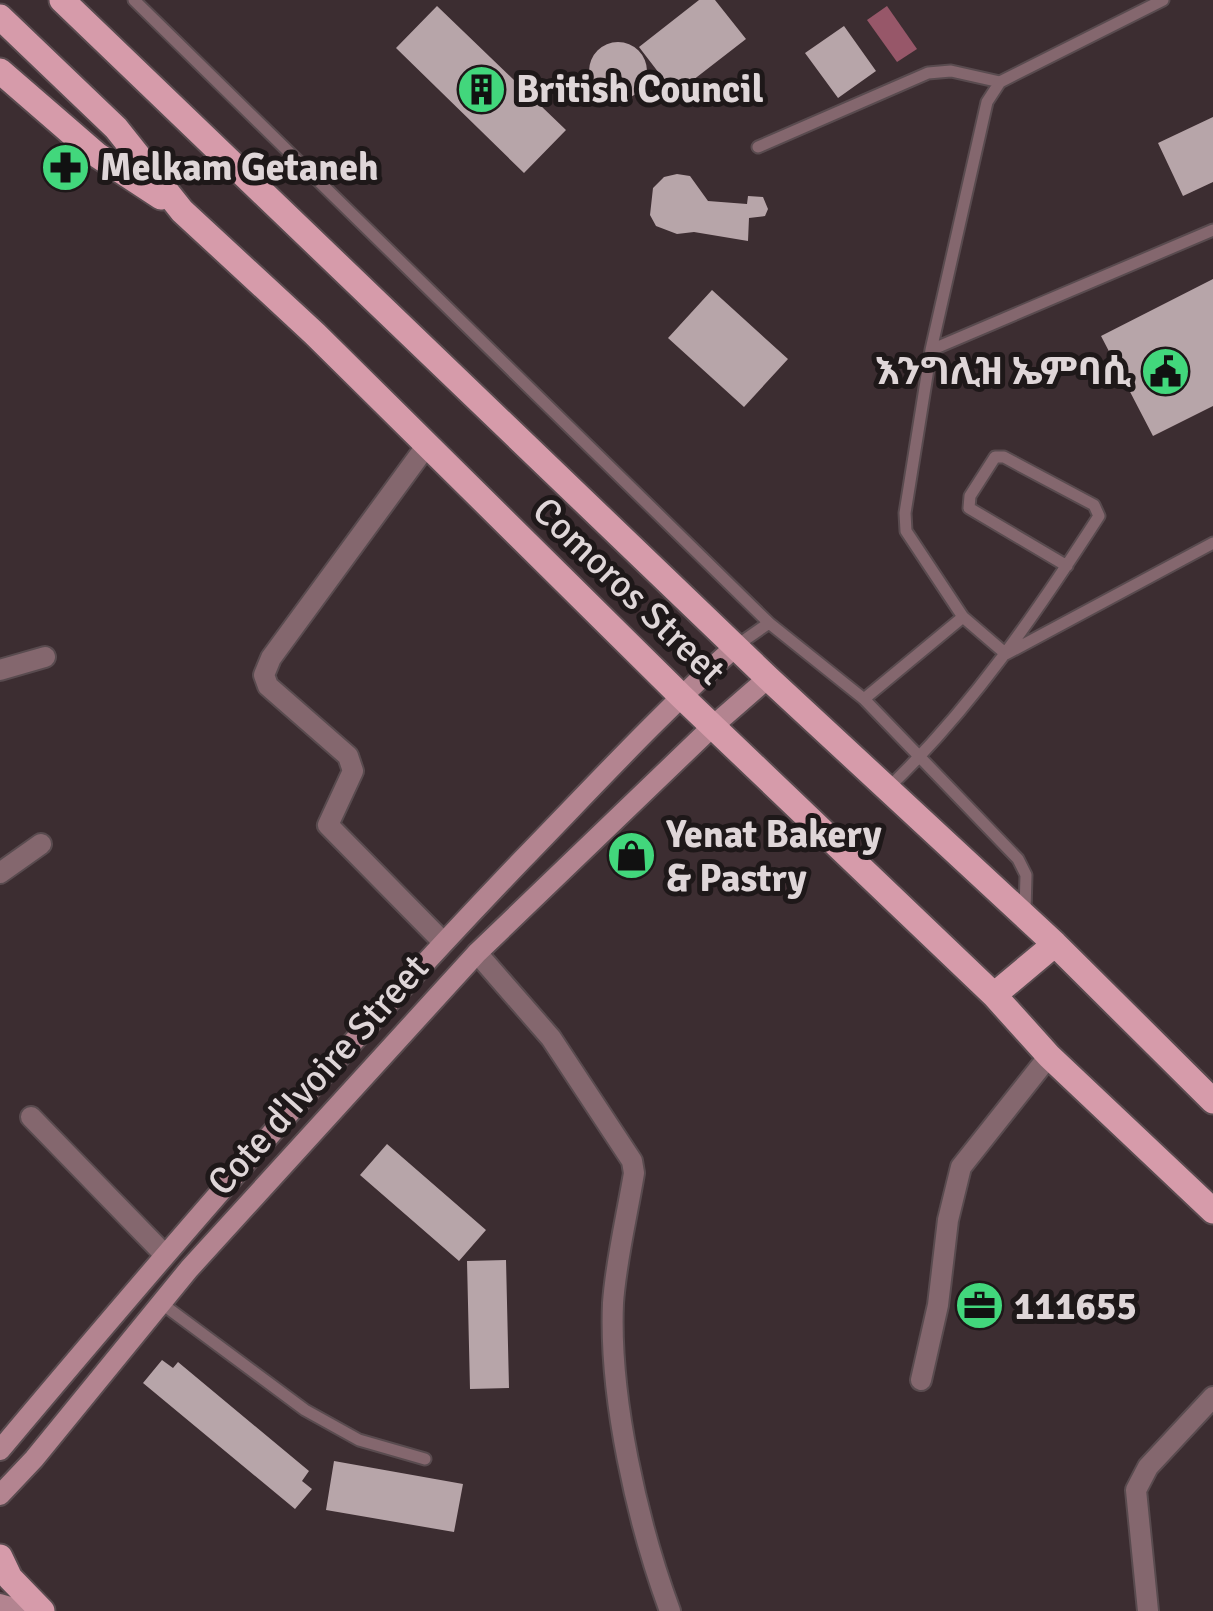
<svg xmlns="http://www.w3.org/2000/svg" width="1213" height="1611" font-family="Signika,'Noto Sans Ethiopic',sans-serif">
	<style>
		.water { fill: #975769 }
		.building { fill: #b7a5a9 }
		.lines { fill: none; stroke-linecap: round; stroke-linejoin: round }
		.lane-casing { stroke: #594b4f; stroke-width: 15 }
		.street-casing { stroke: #594b4f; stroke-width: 24 }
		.secondary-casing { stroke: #594b4f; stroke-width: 24 }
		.primary-casing { stroke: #594b4f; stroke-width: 29 }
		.lane { stroke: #84676e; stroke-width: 11 }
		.street { stroke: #84676e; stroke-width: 20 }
		.secondary { stroke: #b38490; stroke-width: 20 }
		.primary { stroke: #d69baa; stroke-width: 25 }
		.labels { text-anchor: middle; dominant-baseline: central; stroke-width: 10; stroke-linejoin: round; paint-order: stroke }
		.poi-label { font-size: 38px; font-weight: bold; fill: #dfd6d8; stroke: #1e1819; text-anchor: start }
		.street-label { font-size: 38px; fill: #dfd6d8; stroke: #1e1819 }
	</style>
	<rect width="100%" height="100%" fill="#3c2d31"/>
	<!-- water -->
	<path class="water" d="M887,6L917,49L897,62L867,20Z"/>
	<!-- building -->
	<path class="building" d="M699,0H715L746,39L675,94L639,47Z
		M437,6L566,130L524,173L396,48Z
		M844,26L876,71L838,98L805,53Z
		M589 71a29 29 0 1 1 58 0a29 29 0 1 1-58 0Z
		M1213,117V182L1183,196L1158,143Z
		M677,174L690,176L708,201L747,204L748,196L763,197L768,209L765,216L749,218L748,241L694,232L677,234L656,226L650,215L653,188L664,177Z
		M1213,279V406L1153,436L1101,336Z
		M712,290L788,359L744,407L668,338Z
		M387,1144L486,1230L459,1261L360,1175Z
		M506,1260L509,1388L470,1389L467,1261Z
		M162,1360L173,1368L178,1362L309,1471L302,1481L312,1489L295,1509L143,1383Z
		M334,1461L463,1484L454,1532L326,1510Z"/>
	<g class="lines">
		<defs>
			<path id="lane" d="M134,0L769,623
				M1163,0L1000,82L987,102L931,350L905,513L906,531L963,617L1006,654L1213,543
				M758,147L928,73L951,71L1000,82
				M931,350L1213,230
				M736,646L769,623L864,699L963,617
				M864,699L1018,859L1026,875L1025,911
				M887,789C971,709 1037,612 1099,516L1094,505L1004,457H995L970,496L969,508L1067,566
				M161,1303L305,1410L359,1440L425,1459"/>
			<path id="street" d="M427,445L271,658L264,675L268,686L348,756L353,771L328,825L443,942
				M0,670L45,657
				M0,873L41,844
				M477,953L551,1038L632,1161L634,1173C627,1216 616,1260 613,1303C609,1397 637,1522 670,1611
				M31,1117L164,1254
				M921,1380L938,1305L948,1220L961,1167L1049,1056
				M1148,1611L1136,1490L1148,1467L1213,1397"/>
			<path id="secondary" d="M0,1450C169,1249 340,1050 522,860C592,788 661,713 736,646
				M0,1495L34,1459L189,1269L477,953L713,726L768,678
				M0,1604L24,1611"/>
			<path id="primary" d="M62,0L768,678L1055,944L1213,1101
				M0,17L116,128L182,211L315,334L681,696L994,995L1049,1056L1213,1211
				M0,71L97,155L161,197
				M994,995L1055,944
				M0,1557L10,1578L42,1611"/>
		</defs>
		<!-- lane casing -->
		<use href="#lane" class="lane-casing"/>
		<!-- street casing -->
		<use href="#street" class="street-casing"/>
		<!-- secondary casing -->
		<use href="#secondary" class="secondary-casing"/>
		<!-- primary casing -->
		<use href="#primary" class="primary-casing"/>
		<!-- lane -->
		<use href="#lane" class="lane"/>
		<!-- street -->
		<use href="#street" class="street"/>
		<!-- secondary -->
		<use href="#secondary" class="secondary"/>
		<!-- primary -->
		<use href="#primary" class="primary"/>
	</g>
	<!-- icons -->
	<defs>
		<symbol id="building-disc" viewBox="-11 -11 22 22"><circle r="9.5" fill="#42d77c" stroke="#1e1819"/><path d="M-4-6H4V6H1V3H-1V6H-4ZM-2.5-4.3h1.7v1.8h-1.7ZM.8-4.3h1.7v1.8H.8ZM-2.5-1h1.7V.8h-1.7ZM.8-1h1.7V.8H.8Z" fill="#111"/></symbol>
		<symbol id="pharmacy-disc" viewBox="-11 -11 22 22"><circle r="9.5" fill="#42d77c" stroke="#1e1819"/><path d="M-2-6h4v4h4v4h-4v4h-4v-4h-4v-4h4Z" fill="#111"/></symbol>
		<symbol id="civic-disc" viewBox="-11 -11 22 22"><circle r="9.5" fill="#42d77c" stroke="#1e1819"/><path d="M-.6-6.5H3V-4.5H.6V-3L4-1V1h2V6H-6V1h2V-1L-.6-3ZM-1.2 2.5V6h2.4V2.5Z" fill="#111"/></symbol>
		<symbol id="shop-disc" viewBox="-11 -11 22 22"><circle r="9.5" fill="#42d77c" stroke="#1e1819"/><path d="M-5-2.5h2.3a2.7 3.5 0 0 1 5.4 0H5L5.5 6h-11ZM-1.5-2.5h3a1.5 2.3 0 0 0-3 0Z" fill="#111"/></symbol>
		<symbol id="office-disc" viewBox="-11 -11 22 22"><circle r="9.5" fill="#42d77c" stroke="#1e1819"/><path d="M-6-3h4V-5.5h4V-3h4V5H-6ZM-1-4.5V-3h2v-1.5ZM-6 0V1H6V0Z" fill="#111"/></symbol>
	</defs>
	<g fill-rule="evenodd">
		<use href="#building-disc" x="454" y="62" width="55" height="55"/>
		<use href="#pharmacy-disc" x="38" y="140" width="55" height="55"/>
		<use href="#civic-disc" x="1138" y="344" width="55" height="55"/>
		<use href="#shop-disc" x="604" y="828" width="55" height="55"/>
		<use href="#office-disc" x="952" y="1278" width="55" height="55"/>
	</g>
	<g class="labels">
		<!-- poi labels -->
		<g class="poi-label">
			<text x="516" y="89">British Council</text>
			<text x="100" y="167">Melkam Getaneh</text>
			<text x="1131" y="371" text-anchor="end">እንግሊዝ ኤምባሲ</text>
			<text x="666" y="834">Yenat Bakery<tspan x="666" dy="44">&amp; Pastry</tspan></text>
			<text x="1014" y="1306">111655</text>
		</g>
		<!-- street labels -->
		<g class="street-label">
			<text transform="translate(629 591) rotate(44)">Comoros Street</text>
			<text transform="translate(318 1075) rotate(-48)">Cote d'Ivoire Street</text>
		</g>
	</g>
</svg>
